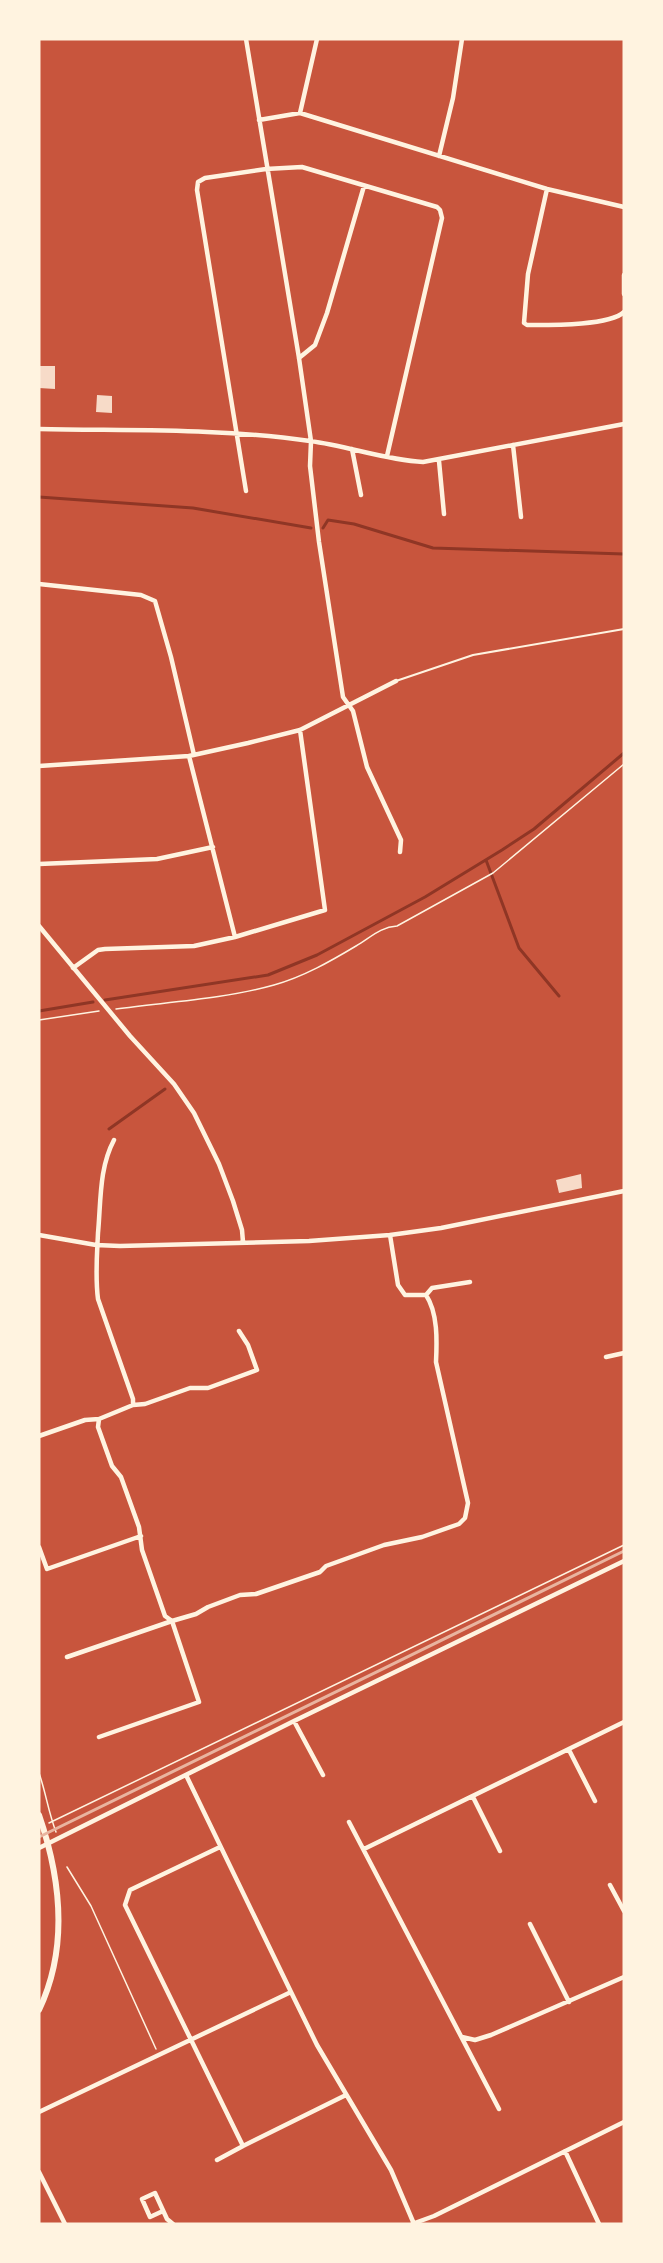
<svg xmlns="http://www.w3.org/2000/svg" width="663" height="2263" font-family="'Roboto Serif',serif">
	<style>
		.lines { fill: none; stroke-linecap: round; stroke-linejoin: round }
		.stream { stroke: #8f3625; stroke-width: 3 }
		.building { fill: #f7dbc8 }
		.path { stroke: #fff3e0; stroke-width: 1.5 }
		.service { stroke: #fff3e0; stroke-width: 2 }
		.minor { stroke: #fff3e0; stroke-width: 4.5 }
		.tertiary { stroke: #fff3e0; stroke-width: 6 }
		.rail { stroke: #e9b49f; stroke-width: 3 }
	</style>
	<rect width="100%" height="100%" fill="#c8553d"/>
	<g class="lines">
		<!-- stream -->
		<path class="stream" d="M39,497L193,508L311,528
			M323,528L328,520L354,524L433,548L624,554
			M486,860L519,948L559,996
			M105,1000L268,975L317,955L425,897L502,850L534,829L624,753
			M39,1011L93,1002
			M109,1129L165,1089"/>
	</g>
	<!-- building -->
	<path class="building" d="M39,366H55V389L39,388Z
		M97,395L112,396V413L96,412Z
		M581,1174L582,1188L559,1193L556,1180Z"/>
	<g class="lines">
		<!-- path -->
		<path class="path" d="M116,1009C167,1002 224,999 274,985C303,977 331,961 356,946C370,938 380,927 397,926L493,873L624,764
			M39,1020L99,1011
			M39,1773C46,1793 48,1811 56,1832
			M49,1823L624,1545
			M67,1867L91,1906L156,2049"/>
		<!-- service -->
		<path class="service" d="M396,681L473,655L624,629"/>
		<!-- minor -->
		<path class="minor" d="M246,39L299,358L311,441L310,466L319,542L343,697L353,711L367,767L401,840L400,852
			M300,113L317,39
			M259,120L300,113L547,189L624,207
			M439,156L453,98L462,39
			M547,189L528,274L524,323L527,325C549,325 609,326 624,312
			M624,275V294
			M299,358L315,345L327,313L364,186
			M39,429C129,431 221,428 310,441C348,446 385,460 423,462L624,424
			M513,445L521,517
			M352,449L361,495
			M439,461L444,514
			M246,491L197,190L198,182L205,178L266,169L302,167L437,207L440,210L442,218L387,456
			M39,584L141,595L155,601L171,657L194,755
			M189,756L235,937
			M39,766L189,756L248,743L300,730L396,681
			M39,864L157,859L213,847
			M39,926L130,1036L174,1084L194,1113L219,1164L233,1201L242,1230L243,1242
			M73,968L98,950L105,949L194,946L235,937L325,910L300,730
			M114,1140C99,1168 101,1201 98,1233C97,1255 95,1276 98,1299L133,1399V1405L99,1419L98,1427L112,1466L121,1477L139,1527L142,1550L165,1616L172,1621L196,1614L208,1607L240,1595L256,1594L320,1572L326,1566L384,1545L422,1537L459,1524L465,1518L468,1503L436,1362C437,1341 438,1313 426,1295H405L398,1285L390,1235
			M39,1235L96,1245L120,1246L309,1241L390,1235L441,1228L624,1191
			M426,1295L432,1288L470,1282
			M606,1357L624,1353
			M133,1405L145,1404L190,1388H208L257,1370L248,1345L239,1331
			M39,1436L85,1420L99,1419
			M39,1547L47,1569L141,1536
			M67,1657L172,1621L199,1702L99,1737
			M294,1721L323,1775
			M569,1750L595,1801
			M186,1775L291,1992L317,2045L391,2170L414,2224
			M473,1797L500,1851
			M349,1822L499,2109
			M220,1847L130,1890L125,1905L243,2146L346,2095
			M39,1848L294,1721L624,1561
			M364,1849L624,1722
			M610,1885L624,1911
			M530,1924L569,2002
			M462,2037L475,2040L491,2035L624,1977
			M39,2112L291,1992
			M565,2151L599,2224
			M217,2160L243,2146
			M39,2172L65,2224
			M163,2211L150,2217L142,2199L155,2193L167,2219L173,2224
			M412,2224L434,2216L624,2122"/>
		<!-- tertiary -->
		<path class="tertiary" d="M39,1815C61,1879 69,1947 39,2010"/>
		<!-- rail -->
		<path class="rail" d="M39,1837L624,1551"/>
	</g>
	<!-- border -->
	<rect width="663" height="2263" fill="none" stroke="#fff3e0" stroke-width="81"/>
</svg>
